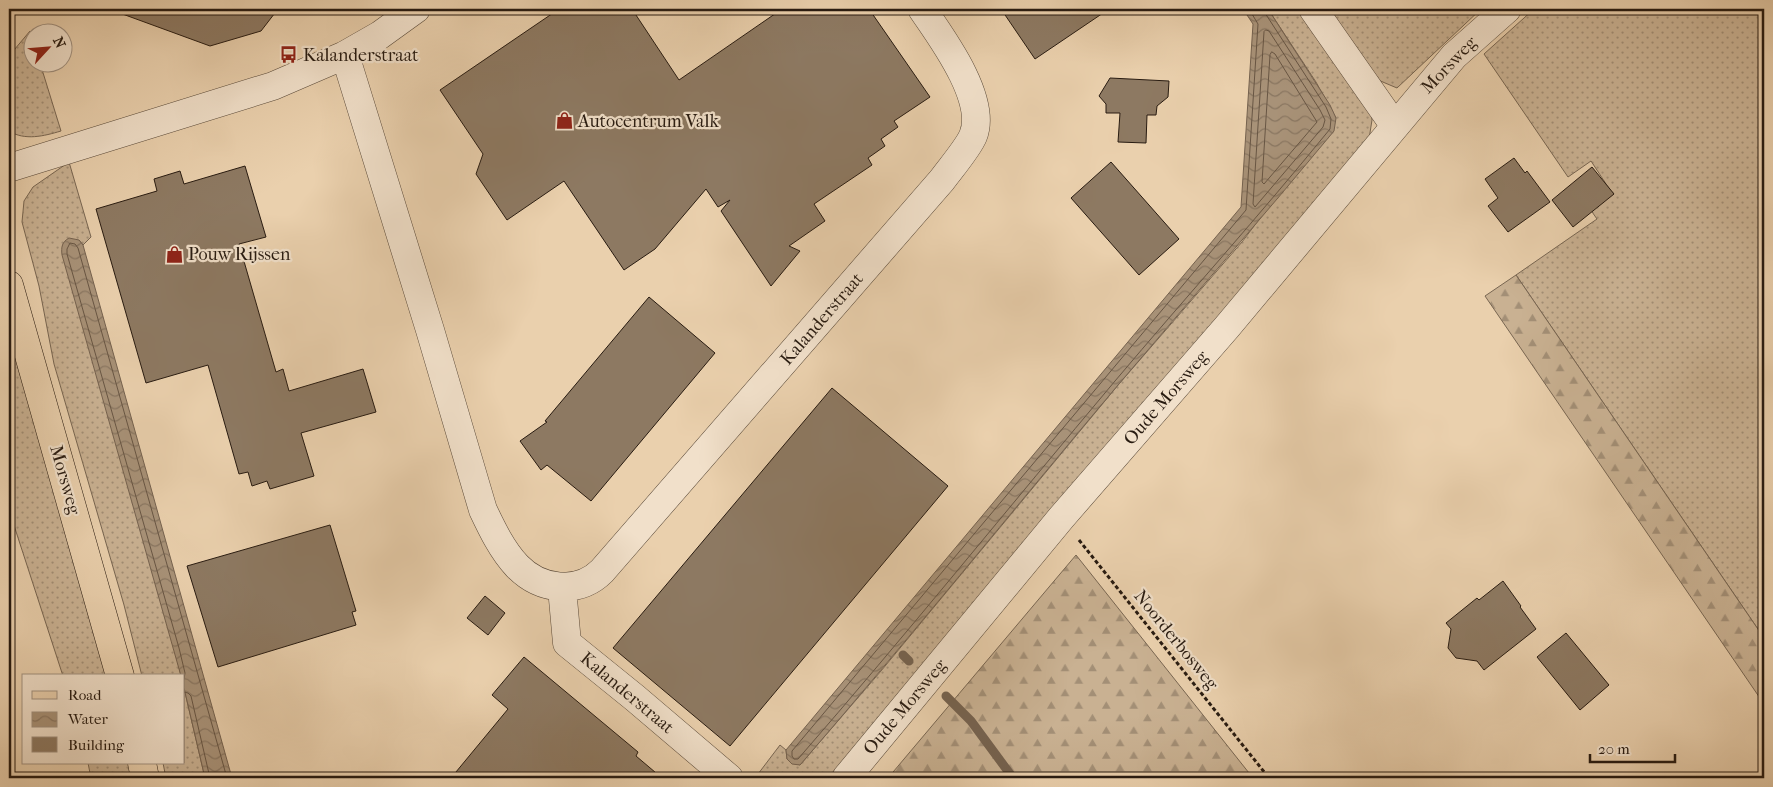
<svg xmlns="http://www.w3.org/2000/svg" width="1773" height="787" font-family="'IM FELL French Canon',serif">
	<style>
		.grass { fill: url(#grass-dots); stroke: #786652 }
		.forest { fill: url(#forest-firs); stroke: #786652 }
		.water { fill: url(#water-waves); stroke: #75624f }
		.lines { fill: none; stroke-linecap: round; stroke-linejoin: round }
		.shore { stroke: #685644; stroke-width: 1 }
		.stream { stroke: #75624f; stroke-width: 9 }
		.building { fill: #8d7962; stroke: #281b11 }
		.service-casing { stroke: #584838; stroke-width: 16 }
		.minor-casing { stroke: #584838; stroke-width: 29 }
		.primary-casing { stroke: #281b11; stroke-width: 29 }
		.path { stroke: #281b11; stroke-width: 3; stroke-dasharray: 4 2.5; stroke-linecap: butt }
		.service { stroke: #f1e0ca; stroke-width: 14 }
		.minor { stroke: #f1e0ca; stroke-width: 28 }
		.primary { stroke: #ead0ad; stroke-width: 28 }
		.labels { text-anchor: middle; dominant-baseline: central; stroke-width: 4.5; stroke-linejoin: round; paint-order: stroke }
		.poi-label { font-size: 18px; fill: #281b11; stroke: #f1e0ca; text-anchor: start }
		.street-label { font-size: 18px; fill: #281b11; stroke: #f1e0ca }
	</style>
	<defs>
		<pattern id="grass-dots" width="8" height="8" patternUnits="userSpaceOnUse" patternTransform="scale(1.25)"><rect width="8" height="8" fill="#c9b192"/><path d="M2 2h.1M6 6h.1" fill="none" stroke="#a38f76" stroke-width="1.8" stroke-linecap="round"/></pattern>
		<pattern id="forest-firs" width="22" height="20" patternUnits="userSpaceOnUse" patternTransform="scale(1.25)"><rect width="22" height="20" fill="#c9b192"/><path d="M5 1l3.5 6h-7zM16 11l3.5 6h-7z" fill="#a38f76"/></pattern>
		<pattern id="water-waves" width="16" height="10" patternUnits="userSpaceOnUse" patternTransform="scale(1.25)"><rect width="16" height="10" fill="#a89278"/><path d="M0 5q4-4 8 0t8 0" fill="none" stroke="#897661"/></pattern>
	</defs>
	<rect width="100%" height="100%" fill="#ead0ad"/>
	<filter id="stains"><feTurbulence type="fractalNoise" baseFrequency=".004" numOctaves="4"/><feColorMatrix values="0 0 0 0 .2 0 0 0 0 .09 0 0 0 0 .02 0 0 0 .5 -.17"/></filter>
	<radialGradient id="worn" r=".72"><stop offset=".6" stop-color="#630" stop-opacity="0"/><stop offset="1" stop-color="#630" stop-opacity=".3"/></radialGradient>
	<!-- grass -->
	<path class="grass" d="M1268,9H1305L1370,104L1372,120L1369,139L833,778H755L780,745L786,750L787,759L800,765L881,671L1119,384L1242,242L1336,118L1316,82Z
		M1329,9H1481L1397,88L1378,80Z
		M1534,9H1764V627L1760,632L1516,275L1597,219L1590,209L1612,193L1591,161L1568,177L1484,54Z
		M30,31L32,38V62L40,63L61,131C44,136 25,141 9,131V56Z
		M69,162L91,237L83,245L79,240L181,676H142L124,605L54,364L39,286L22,222L24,201L33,187Z
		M9,332L111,676H63L9,510Z
		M184,688L205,778H166L163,763H184Z
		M88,763H133L135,778H91Z"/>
	<!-- forest -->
	<path class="forest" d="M1516,275L1764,638V704L1485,296Z
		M1076,555L1253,778H888Z"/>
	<!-- water -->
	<path class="water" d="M1243,9H1268L1330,105L1336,118L1334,131C1263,217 1190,300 1118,385C1012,511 908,640 800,765L792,764L787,759L786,750L1241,207L1253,24Z
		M69,238L79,240L83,245L232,778H205L184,688V676H181L62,255C61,247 62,242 69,238Z"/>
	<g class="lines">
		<!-- shore -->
		<path class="shore" d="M1249,9L1258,24L1246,210L792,751V756L794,759H798C906,635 1009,507 1115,381C1186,297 1260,215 1330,129L1331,119L1326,107L1265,13L1264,9
			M1266,30L1269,31L1320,110L1325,120L1323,127L1255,207L1253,204L1264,32Z
			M1272,52L1275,54L1317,122L1264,184L1262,182L1270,55Z
			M184,679L185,673L179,648L67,254V249L70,243L75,244L78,248L227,778
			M184,692L188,693L191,696L210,778"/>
		<!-- stream -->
		<path class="stream" d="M903,655L909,661
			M946,696L971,721L1013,778"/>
	</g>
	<!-- building -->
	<path class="building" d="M117,9H278L261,31L210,46L117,12Z
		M559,9H632L679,80L782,9H869L930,97L894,121L898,127L881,139L885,146L868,158L872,165L814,204L825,221L789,246L800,251L771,286L721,211L730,200L718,207L706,189L655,249L624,270L564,181L507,220L476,174L483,154L440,90Z
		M1001,9H1109L1035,59Z
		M1110,78L1169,81L1168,97L1157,106L1156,115H1147L1146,143L1118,142L1120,113H1106V104L1099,96Z
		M1514,158L1525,173L1527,171L1550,202L1508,232L1488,206L1498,198L1485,179Z
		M1111,162L1179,239L1139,275L1071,198Z
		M245,166L266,237L239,244L276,372L283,369L289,391L363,369L376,412L301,433L314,476L270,489L267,481L252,486L248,472L239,474L208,365L146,383L96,209L157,191L154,179L180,171L184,184Z
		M1592,167L1614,194L1573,227L1552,200Z
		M649,297L715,353L591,501L547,465L541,470L520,441L547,422L545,421Z
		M832,388L948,486L730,746L613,648Z
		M330,525L356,611L352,612L356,625L218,667L187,566Z
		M1503,581L1521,606L1520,607L1536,629L1484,670L1477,661L1456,658L1448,648L1451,629L1446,623L1477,598L1479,600Z
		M485,596L505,613L488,635L467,618Z
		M1566,633L1609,685L1580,710L1537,657Z
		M524,657L638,752L636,756L662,778H451L508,709L492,695Z"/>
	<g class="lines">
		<defs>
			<path id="service" d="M9,10L10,9"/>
			<path id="minor" d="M1313,9L1394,125
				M345,55L430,330L483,510C492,529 502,550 517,566C540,590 578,595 602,571L942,180C950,169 968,148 973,136C988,100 942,38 922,9
				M9,168L273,86L345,55L380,35L416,9
				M562,588L567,643L635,698L729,778
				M846,778L1061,518L1227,327L1454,56L1507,9"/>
			<path id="primary" d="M9,285L120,676
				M142,763L145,778"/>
		</defs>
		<!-- service casing -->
		<use href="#service" class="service-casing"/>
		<!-- minor casing -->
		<use href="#minor" class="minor-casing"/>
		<!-- primary casing -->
		<use href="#primary" class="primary-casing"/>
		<!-- path -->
		<path class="path" d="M1079,540L1269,778"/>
		<!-- service -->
		<use href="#service" class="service"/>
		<!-- minor -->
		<use href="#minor" class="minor"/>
		<!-- primary -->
		<use href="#primary" class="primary"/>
	</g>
	<!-- icons -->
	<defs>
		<symbol id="bus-bare" viewBox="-9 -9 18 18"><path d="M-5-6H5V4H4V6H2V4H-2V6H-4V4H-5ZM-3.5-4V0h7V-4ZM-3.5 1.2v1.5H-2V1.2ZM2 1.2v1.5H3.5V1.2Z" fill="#8f2418" stroke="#f1e0ca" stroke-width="2.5" paint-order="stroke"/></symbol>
		<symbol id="shop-bare" viewBox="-9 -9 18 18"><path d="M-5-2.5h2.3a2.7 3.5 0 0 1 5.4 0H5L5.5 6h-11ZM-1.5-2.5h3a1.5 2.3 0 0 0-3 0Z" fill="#8f2418" stroke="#f1e0ca" stroke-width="2.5" paint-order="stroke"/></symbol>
	</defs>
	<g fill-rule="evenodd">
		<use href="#bus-bare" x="276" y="42" width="25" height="25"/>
		<use href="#shop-bare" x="552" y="108" width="25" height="25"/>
		<use href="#shop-bare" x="162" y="242" width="25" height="25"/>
	</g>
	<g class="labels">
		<!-- poi labels -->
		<g class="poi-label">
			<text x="303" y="55">Kalanderstraat</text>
			<text x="578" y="121">Autocentrum Valk</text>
			<text x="188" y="254">Pouw Rijssen</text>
		</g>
		<!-- street labels -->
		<g class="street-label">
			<text transform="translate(1449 65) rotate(-46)">Morsweg</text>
			<text transform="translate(822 319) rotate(-49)">Kalanderstraat</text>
			<text transform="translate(1166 398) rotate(-49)">Oude Morsweg</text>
			<text transform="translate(65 480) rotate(74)">Morsweg</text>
			<text transform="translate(1176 640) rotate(51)">Noorderbosweg</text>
			<text transform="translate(627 693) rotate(40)">Kalanderstraat</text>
			<text transform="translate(905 707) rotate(-50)">Oude Morsweg</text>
		</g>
	</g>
	<!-- margin -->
	<rect width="1773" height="787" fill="none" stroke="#ead0ad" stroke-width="30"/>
	<rect x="10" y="10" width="1753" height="767" fill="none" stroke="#281b11" stroke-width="2.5"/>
	<rect x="15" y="15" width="1743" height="757" fill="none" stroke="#281b11"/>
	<!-- legend -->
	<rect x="22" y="674" width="162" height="90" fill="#f1e0ca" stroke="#a19180"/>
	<rect x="32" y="691" width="25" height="8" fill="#ead0ad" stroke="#a19180"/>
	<text x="68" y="700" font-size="15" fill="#281b11">Road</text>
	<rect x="32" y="712" width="25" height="15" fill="url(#water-waves)" stroke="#a19180"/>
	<text x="68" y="724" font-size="15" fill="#281b11">Water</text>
	<rect x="32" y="737" width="25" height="15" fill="#8d7962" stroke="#a19180"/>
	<text x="68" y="750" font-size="15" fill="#281b11">Building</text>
	<!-- north arrow -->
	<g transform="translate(48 48) rotate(64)"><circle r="24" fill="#f1e0ca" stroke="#a19180"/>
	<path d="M0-4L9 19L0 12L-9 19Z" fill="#8f2418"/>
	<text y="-8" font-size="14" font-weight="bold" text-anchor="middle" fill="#281b11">N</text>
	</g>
	<!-- scale -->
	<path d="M1590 754v8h85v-8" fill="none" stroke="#281b11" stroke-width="2.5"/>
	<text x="1598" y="754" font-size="15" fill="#281b11" stroke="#f1e0ca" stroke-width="4" paint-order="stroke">20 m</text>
	<rect width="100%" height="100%" filter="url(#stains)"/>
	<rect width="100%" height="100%" fill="url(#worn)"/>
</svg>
